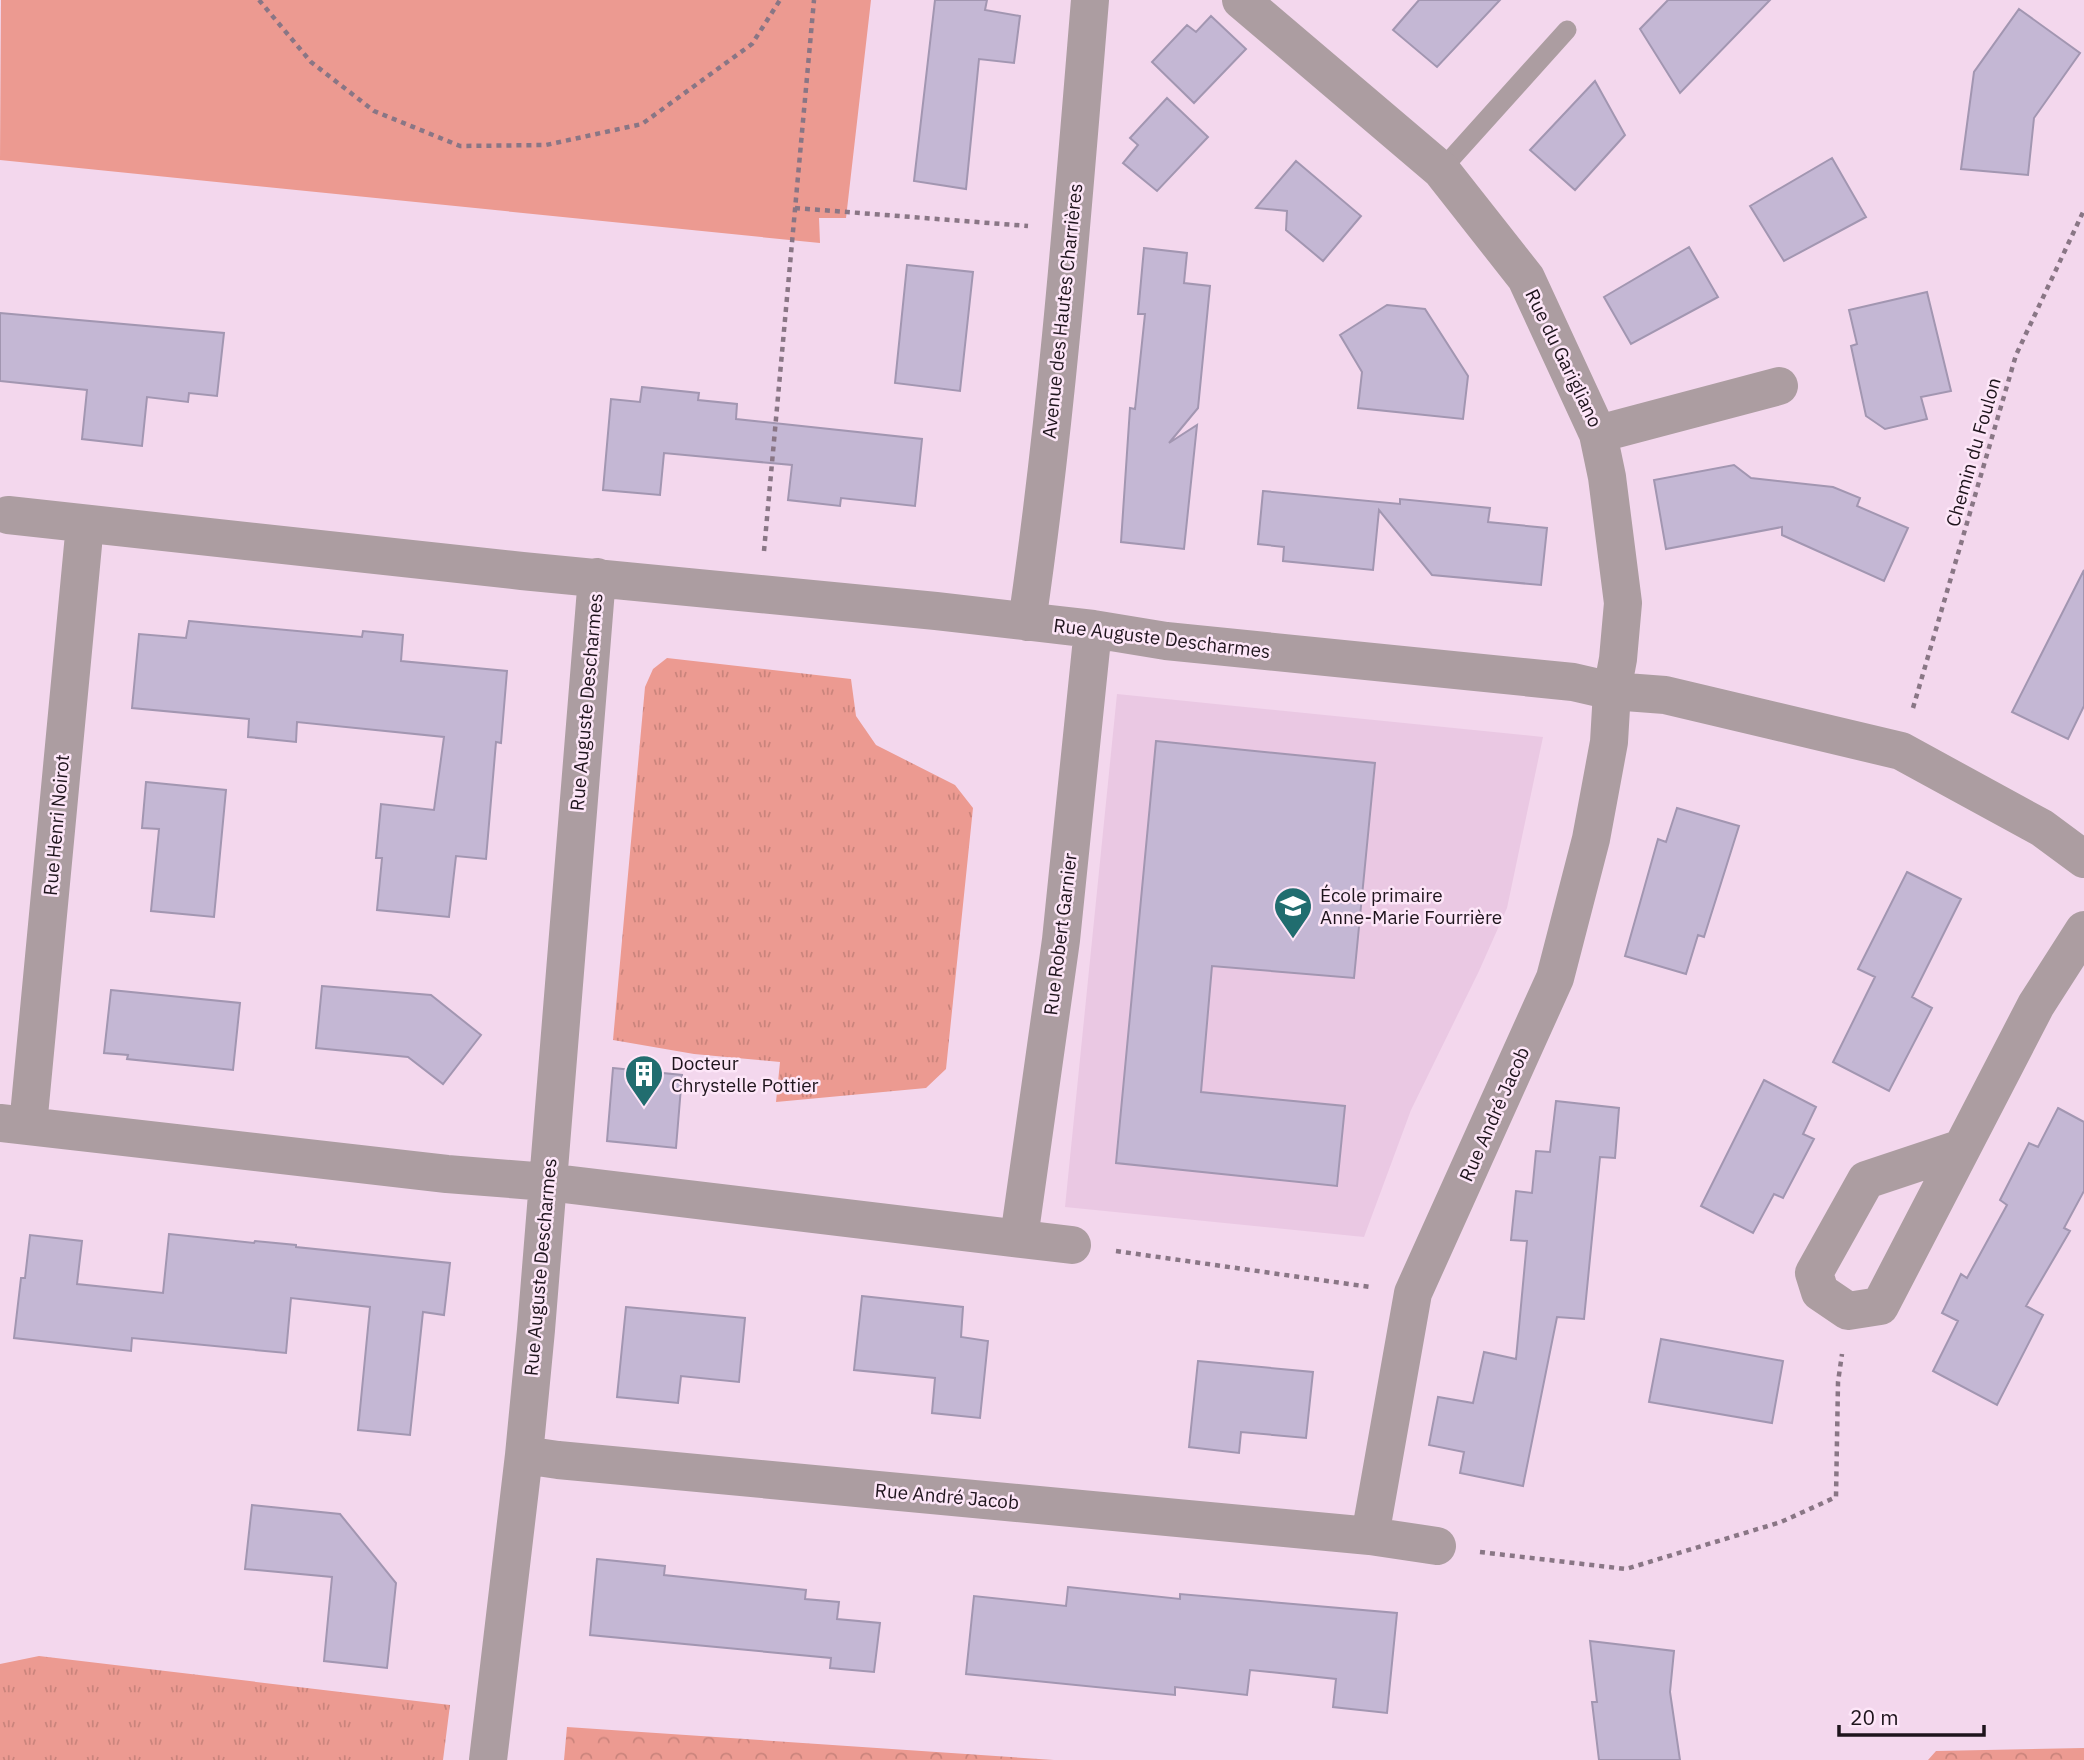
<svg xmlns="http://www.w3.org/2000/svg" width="2084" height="1760" font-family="'IBM Plex Sans',sans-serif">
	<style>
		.built { fill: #eac8e3 }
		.grass { fill: url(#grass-tufts) }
		.forest { fill: url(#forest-crowns) }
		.park { fill: #ec9a91 }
		.building { fill: #c4b7d4; stroke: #a296b1; stroke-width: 2 }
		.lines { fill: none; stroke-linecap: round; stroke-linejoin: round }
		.path { stroke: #897685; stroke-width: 4.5; stroke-dasharray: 5 5; stroke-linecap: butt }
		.lane { stroke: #ac9da1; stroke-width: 19 }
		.street { stroke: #ac9da1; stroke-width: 38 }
		.labels { text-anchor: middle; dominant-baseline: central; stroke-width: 5; stroke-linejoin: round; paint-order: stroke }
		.street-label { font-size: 19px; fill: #1e141c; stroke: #fde6f8 }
		.poi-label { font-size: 19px; fill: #1e141c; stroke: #fde6f8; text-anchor: start }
	</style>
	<defs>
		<pattern id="grass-tufts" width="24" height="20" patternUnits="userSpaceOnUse" patternTransform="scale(1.75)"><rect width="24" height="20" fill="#ec9a91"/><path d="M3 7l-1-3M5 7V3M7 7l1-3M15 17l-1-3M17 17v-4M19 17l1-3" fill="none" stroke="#ca847c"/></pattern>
		<pattern id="forest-crowns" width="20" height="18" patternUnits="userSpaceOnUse" patternTransform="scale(1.75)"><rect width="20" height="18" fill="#ec9a91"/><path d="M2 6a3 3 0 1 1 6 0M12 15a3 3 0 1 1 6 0" fill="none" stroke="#ca847c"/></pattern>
	</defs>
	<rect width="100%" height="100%" fill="#f3d7ed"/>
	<!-- built -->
	<path class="built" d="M1117,694L1543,737L1507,908L1479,971L1411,1110L1364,1237L1065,1207Z"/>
	<!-- grass -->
	<path class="grass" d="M667,658L851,679L856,716L876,745L955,785L973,808L946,1069L926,1088L776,1102L780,1062L694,1054L613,1040L645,687L653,669Z
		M39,1656L450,1705L443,1760H0V1664Z"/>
	<!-- forest -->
	<path class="forest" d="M567,1727L1054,1760H564Z
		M2084,1748V1760H1928L1936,1751Z"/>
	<!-- park -->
	<path class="park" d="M1,0H871L846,218H819L820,243L0,160Z"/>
	<!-- building -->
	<path class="building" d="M935,0H987L985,10L1020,16L1014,63L979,59L966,189L914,181Z
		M1419,0H1500L1437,67L1393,30Z
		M1668,0H1770L1680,93L1640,29Z
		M2019,9L2080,53L2034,118L2028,175L1961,169L1974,72Z
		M1211,16L1246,49L1194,103L1152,62L1187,25L1196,32Z
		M1595,81L1625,135L1575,190L1530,150Z
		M1167,98L1208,137L1157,191L1123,163L1138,145L1130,138Z
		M1832,158L1866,217L1784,261L1750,206Z
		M1296,161L1361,216L1323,261L1286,230L1287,211L1256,208Z
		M1689,247L1718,297L1631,344L1604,297Z
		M1144,248L1187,253L1184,283L1210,286L1198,408L1169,443L1197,425L1184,549L1121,542L1130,408L1135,409L1145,314H1138Z
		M907,265L973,272L960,391L895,383Z
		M1927,292L1951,391L1921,397L1927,419L1885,429L1866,416L1851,346L1857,344L1849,310Z
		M1387,305L1425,309L1468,376L1463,419L1358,408L1362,372L1340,335Z
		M0,313L224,333L217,396L189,393L188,402L147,397L142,446L82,439L87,390L0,381Z
		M642,387L699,393L698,400L737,404L736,419L922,439L915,506L841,498L840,506L788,500L792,465L664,453L660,495L603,490L611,399L640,402Z
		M1734,465L1751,478L1833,487L1860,498L1857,506L1908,528L1884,581L1782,535V527L1666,549L1654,480Z
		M1263,491L1400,504V499L1490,508L1488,522L1547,528L1541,585L1432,575L1379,510L1373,570L1283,561L1284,547L1258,544Z
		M2084,570V706L2068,739L2012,712Z
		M189,621L362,637L363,631L403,635L401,661L507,671L501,743L496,742L486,859L456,856L449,917L377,910L382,858H376L381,804L434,810L444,737L297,722L296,742L248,737L249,719L132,708L139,634L186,638Z
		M1156,741L1375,763L1354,978L1212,966L1201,1092L1345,1106L1337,1186L1116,1163Z
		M146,782L226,790L214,917L151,911L159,829L142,828Z
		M1677,808L1739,826L1704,937L1698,935L1686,974L1625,956L1658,839L1666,842Z
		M1907,872L1961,899L1912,997L1932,1008L1889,1091L1833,1062L1875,977L1858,969Z
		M322,986L431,995L481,1035L443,1084L408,1057L316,1048Z
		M111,990L240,1003L233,1070L127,1059L128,1055L104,1053Z
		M613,1068L682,1075L676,1148L607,1141Z
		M1764,1080L1816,1107L1803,1134L1814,1139L1783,1198L1774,1194L1753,1233L1701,1206Z
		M1556,1101L1619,1108L1615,1158L1600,1157L1584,1319L1557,1317L1523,1486L1460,1473L1464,1452L1429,1445L1438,1397L1473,1403L1484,1352L1516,1359L1527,1241L1511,1240L1516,1191L1532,1193L1536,1151L1550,1152Z
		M2058,1108L2084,1122V1191L2064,1228L2070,1231L2026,1306L2043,1315L1997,1405L1933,1371L1958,1321L1942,1313L1961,1274L1967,1278L2007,1205L2000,1200L2029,1143L2038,1147Z
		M169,1234L254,1243L255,1241L296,1245V1247L450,1263L444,1315L423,1312L410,1435L358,1430L370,1307L291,1298L286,1353L132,1338L131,1351L14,1338L21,1278H25L30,1235L82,1241L77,1284L163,1293Z
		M862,1296L963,1307L961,1337L988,1341L980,1418L932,1413L935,1378L854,1370Z
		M626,1307L745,1318L739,1382L681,1376L678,1403L617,1397Z
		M1661,1339L1783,1361L1772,1423L1649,1402Z
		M1198,1361L1313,1372L1306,1438L1241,1432L1239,1453L1189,1447Z
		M252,1505L340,1514L396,1583L387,1668L324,1661L332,1577L245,1569Z
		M597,1559L665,1566L664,1575L806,1590L805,1599L839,1602L837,1619L880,1623L874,1672L830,1668L831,1658L590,1635Z
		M1068,1587L1180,1599V1594L1397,1613L1387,1713L1333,1707L1336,1679L1250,1670L1247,1695L1175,1687V1695L966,1674L974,1596L1066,1606Z
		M1590,1641L1674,1651L1670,1692L1680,1760H1599L1592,1702H1597Z"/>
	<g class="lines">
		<!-- path -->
		<path class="path" d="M259,0L311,62L374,111L460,146L546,145L642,124L752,44L780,0
			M795,208L1028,226
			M764,551L814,0
			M1913,708L2016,355L2084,210
			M1116,1251L1370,1287
			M1480,1552L1626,1569L1781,1522L1836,1497L1838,1382L1842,1354"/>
		<!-- lane -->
		<path class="lane" d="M1441,170L1567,30"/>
		<!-- street -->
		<path class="street" d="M1241,0L1441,170L1526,278L1598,434L1779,386
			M1598,434L1607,477L1623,603L1618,659L1612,691L1665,695L1901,751L2042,828L2084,859
			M8,515L522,571L936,611L1093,629L1166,641L1573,682L1612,691L1609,742L1591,839L1555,978L1413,1293L1370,1536
			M1027,622C1057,416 1073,207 1090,0
			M0,1123L447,1174L547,1182L1072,1245
			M28,1126L85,524
			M1962,1148L1880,1306L1848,1311L1820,1292L1814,1273L1866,1180Z
			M1962,1148L2036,1005L2084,930
			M1019,1238L1061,940L1093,629
			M524,1455L558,1460L1370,1536L1437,1546
			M488,1760L524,1455L536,1330L597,577"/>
	</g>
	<!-- icons -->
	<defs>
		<symbol id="school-pin" viewBox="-11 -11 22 30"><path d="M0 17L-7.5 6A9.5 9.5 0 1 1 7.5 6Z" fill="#216d6f" stroke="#fde6f8"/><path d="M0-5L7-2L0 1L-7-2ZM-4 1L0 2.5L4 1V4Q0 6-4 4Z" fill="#fff"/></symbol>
		<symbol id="building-pin" viewBox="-11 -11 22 30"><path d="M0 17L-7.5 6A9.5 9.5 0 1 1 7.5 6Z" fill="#216d6f" stroke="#fde6f8"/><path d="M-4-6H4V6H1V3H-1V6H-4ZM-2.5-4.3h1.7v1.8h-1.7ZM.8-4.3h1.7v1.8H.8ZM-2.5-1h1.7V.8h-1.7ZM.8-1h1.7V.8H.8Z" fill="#fff"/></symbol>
	</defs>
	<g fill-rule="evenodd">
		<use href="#school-pin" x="1271" y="884" width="44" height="60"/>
		<use href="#building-pin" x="622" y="1052" width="44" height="60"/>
	</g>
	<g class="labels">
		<!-- street labels -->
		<g class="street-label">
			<text transform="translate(1062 311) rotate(-84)">Avenue des Hautes Charrières</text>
			<text transform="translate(1564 358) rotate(64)">Rue du Garigliano</text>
			<text transform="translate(1973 452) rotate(-74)">Chemin du Foulon</text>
			<text transform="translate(1162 638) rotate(7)">Rue Auguste Descharmes</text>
			<text transform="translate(586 702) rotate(-85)">Rue Auguste Descharmes</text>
			<text transform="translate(56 825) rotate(-85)">Rue Henri Noirot</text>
			<text transform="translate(1060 934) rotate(-83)">Rue Robert Garnier</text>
			<text transform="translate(1494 1114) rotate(-66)">Rue André Jacob</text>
			<text transform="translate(540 1267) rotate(-85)">Rue Auguste Descharmes</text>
			<text transform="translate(947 1496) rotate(5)">Rue André Jacob</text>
		</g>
		<!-- poi labels -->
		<g class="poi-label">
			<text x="1320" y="895">École primaire<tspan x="1320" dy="22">Anne-Marie Fourrière</tspan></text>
			<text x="671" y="1063">Docteur<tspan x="671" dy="22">Chrystelle Pottier</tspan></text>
		</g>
	</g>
	<!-- scale -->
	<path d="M1839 1725v10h145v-10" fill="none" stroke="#1e141c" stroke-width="3.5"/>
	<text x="1850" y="1725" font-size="21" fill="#1e141c" stroke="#fde6f8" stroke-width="5" paint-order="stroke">20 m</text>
</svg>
